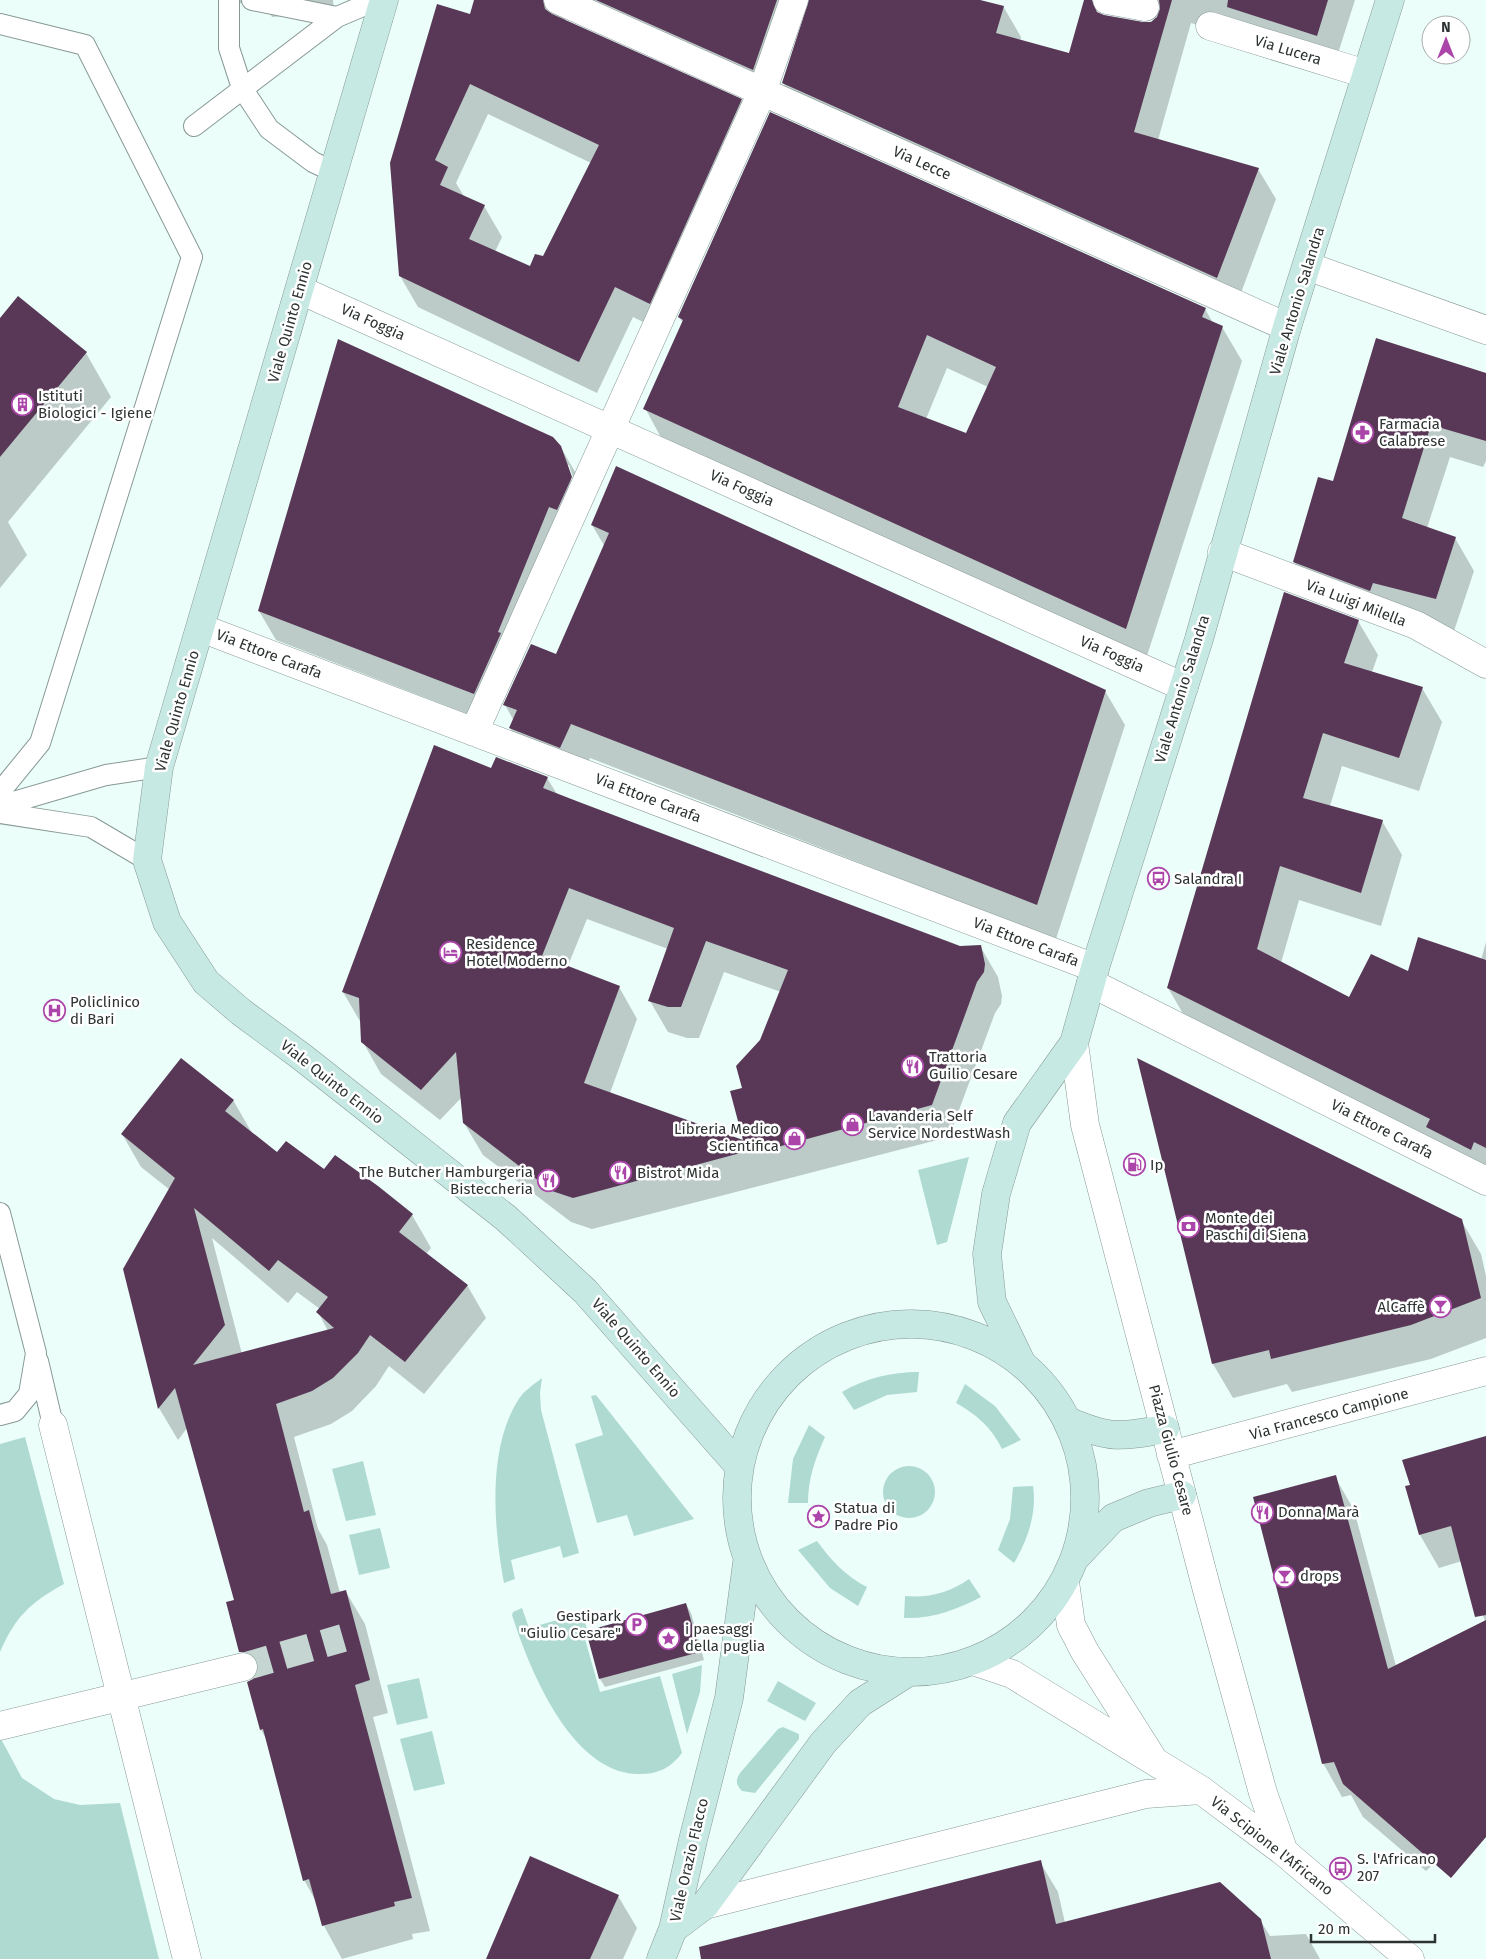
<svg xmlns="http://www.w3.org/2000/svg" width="1486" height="1959" font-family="'Fira Sans',sans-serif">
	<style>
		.green { fill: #afdad2 }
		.shadow { fill: #0003; fill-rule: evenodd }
		.building { fill: #583856; fill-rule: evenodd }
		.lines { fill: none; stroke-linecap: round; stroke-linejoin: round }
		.street-tunnel { stroke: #c5d5d2; stroke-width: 28; stroke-dasharray: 28 14; stroke-linecap: butt }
		.lane-casing { stroke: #889996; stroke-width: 22 }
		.street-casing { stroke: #889996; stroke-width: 29 }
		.secondary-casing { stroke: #889996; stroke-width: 29 }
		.lane { stroke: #fff; stroke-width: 20 }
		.street { stroke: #fff; stroke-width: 28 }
		.secondary { stroke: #c7e9e4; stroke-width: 28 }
		.labels { text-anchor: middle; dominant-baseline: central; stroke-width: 5; stroke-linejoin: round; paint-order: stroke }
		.street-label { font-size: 15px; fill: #2c3332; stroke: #fff }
		.poi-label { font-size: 15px; fill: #2c3332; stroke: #fff; text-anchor: start }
	</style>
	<rect width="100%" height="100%" fill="#ebfefa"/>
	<!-- green -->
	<path class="green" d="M969,1157L947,1242L937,1245L918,1170Z
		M919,1372L917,1392L887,1395L854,1410L842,1392C866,1378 891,1372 919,1372Z
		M542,1378L540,1393L541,1410L579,1553L563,1558L560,1546L511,1560L515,1579L504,1583C494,1529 487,1451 517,1402C522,1392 533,1385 542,1378Z
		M965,1384L995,1406L1021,1440L1002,1449C992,1428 976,1414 956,1403Z
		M596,1395L694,1519L634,1536L627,1515L597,1523L575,1444L603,1435L591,1396Z
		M809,1425L825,1437C815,1459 808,1479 808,1503H788L793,1459Z
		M25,1437L64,1584C31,1602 15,1617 0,1652V1444Z
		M363,1461L376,1515L346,1521L332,1469Z
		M883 1492a26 26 0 1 1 52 0a26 26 0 1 1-52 0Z
		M1033,1486C1037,1512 1028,1540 1014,1563L998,1550L1010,1519L1013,1487Z
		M380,1528L390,1568L359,1575L349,1535Z
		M817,1541C831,1560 845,1576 867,1587L858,1606L830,1588L798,1550Z
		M969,1579L981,1597C956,1610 932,1619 904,1618L905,1596C929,1598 949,1593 969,1579Z
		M522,1608L529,1628L568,1617V1614L582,1611L587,1630L583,1632L600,1692L660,1676L682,1753C670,1769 656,1775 636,1774C570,1771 529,1668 512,1615L513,1612Z
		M702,1665L700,1692L687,1734L672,1674Z
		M419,1678L428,1718L397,1725L387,1685Z
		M778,1681L816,1703L805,1721L767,1701Z
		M783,1727L799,1734V1739L755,1793L742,1791C736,1785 735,1781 740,1773L778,1729Z
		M432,1731L445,1784L414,1791L400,1739Z
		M0,1737L22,1778L54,1799L80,1805L120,1803L159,1959H0Z"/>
	<!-- shadow -->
	<path class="shadow" d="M221,0H333L334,12L272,17L263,1L224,5Z
		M475,0H980L1003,6L1021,37L1020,41L1070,55L1155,20L1148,19L1117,0H1355L1334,66L1191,23L1158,140L1258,169L1276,199L1235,309L801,114L783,83L806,17L801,19L771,100L567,18L564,21L741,100L758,131L667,334L633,317L597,393L418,307L400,276ZM488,114L591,163L543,258L530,268L495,252L502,237L484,206L465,198L456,183Z
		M1205,309L1213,323L1222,327L1242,361L1145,662L664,443L645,408L683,323L679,317ZM947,368L988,387L967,435L926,419Z
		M0,320L86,353L111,397L8,522L27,555L0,588Z
		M1486,374V461L1483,467L1450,457L1427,528L1455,538L1474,571L1454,631L1313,594L1294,562L1334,482Z
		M560,446L578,477L491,723L276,640L259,611ZM566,465H569L575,483H572Z
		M592,525L1105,691L1125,725L1056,939L590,758L580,781L530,762L510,728L514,721L505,705L556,655L605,547Z
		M1358,621L1378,655L1372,672L1422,688L1442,722L1419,791L1342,766L1330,806L1382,821L1402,855L1381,926L1299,900L1281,963L1349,998L1409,973L1481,960L1486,942V1181L1188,1022L1168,988Z
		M492,769L547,778L557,794L960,948L980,946L998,977L1002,996L1001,1004L995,1013L949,1137L592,1229L571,1222L483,1155L464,1123L462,1097L440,1120L381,1074L363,1042L361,1023L343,992ZM587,919L668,949L650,1001L668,1032L687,1038H699L724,972L781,992L744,1089V1142L610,1093L637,1019L619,987L567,968Z
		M1139,1060L1461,1220L1481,1254L1486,1276V1338L1431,1359L1292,1392L1287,1384L1233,1398L1213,1364Z
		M233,1100L252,1133L277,1154L325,1171L412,1215L431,1248L426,1254L467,1285L486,1318L424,1394L389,1366L376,1386L352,1411L331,1424L294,1437L318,1529L327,1545L340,1593L346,1592L365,1624L388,1713L373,1717L430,1931L412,1934L413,1939L342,1959L324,1926L318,1905L304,1880L267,1740L261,1730L256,1678L240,1651L235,1601L187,1428L178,1440L159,1408L125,1269L170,1190L141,1167L122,1134ZM212,1238L288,1303L297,1292L320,1309L318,1312L328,1331L242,1354Z
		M1486,1439V1826L1472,1828L1426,1871L1363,1817L1351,1795L1342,1797L1323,1763L1335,1477L1354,1510L1396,1666L1485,1621L1462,1561L1439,1568L1420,1535Z
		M686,1604L691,1613L704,1660L605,1687L600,1679Z
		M1040,1862L1058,1892L1065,1923L1260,1920L1270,1936L1306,1934L1320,1959H734Z
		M618,1896L637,1928L623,1959H488Z"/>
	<!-- building -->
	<path class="building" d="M474,0H543L545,9L552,14L742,99L650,304L615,287L579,362L399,276L390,163L437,4L470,14ZM470,84L599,145L543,256L535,254L530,266L469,239L485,205L440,185L448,167L435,160Z
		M596,0H777L753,70Z
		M809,0H980L1004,6L996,33L1069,53L1084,0H1092L1097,12L1104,15L1143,22H1151L1157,17L1160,9L1159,0H1172L1134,132L1259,168L1217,278L782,83Z
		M1228,0H1328L1317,36L1227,7Z
		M770,112L1206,308L1202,317L1223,326L1126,629L643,409L683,320L678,317ZM927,335L996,367L966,433L898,407Z
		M18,296L87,352L0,457V318Z
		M1376,338L1486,373V441L1431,425L1402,518L1456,537L1436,599L1373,583L1370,591L1293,562L1318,477L1333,481Z
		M338,339L553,437L561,446L572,477L557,510L549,507L498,632L501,633L474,694L258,611Z
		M616,466L1106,690L1037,905L571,724L560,748L509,728L517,710L503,705L531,644L556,654L609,533L591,525Z
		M1284,592L1359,620L1344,663L1423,687L1399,758L1323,733L1303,798L1383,820L1361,893L1280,866L1257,949L1349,997L1371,954L1408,971L1418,937L1486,960V1148L1474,1142L1471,1150L1426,1127L1430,1119L1167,988Z
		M434,745L491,768L496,757L548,777L543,788L579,802L960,946L981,945L985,964L984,972L977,982L932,1105L759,1152V1148L573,1198L552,1191L463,1123L456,1052L421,1090L361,1042L359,998L342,992ZM569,888L674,928L648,1001L668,1007H681L706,941L788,970L760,1040L736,1066L742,1088L730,1091L743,1140L584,1083L620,986L542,956Z
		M181,1058L234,1100L225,1111L277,1152L286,1141L324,1169L335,1155L378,1186L413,1214L399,1232L468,1285L405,1362L370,1335L358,1353L333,1378L312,1391L276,1404L304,1512L309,1510L331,1594L346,1590L370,1680L355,1685L412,1898L394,1902L395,1906L322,1926L309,1879L303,1881L263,1729L260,1730L247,1682L253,1679L258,1672V1663L255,1657L248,1652H239L226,1602L234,1600L175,1388L158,1409L123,1269L175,1178L121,1134ZM194,1208L269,1271L278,1260L328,1297L316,1312L334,1328L193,1365L225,1325Z
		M1137,1058L1462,1219L1481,1298L1411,1325L1271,1359L1269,1350L1212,1364Z
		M1486,1436V1615L1475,1617L1451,1526L1419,1535L1405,1486L1410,1485L1402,1460Z
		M1336,1475L1388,1669L1486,1620V1837L1451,1878L1343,1784L1334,1762L1322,1764L1253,1497Z
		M686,1603L700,1652L599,1679L586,1631Z
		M530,1856L619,1895L590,1959H486Z
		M1041,1860L1056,1924L1220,1882L1261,1919L1271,1959H701L699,1947Z"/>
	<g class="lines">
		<!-- street-tunnel -->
		<path class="street-tunnel" d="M243,1667L343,1638"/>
		<defs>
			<path id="lane" d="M229,0V48L242,88L269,129L313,162L334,172
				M252,0L337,17
				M0,24L85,45L192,257L40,743L0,792
				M194,126L337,17L377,0
				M0,806L106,775L159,767
				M0,813L91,827L147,860
				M0,1213L36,1353L29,1394L15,1411L0,1415
				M38,1361L53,1425"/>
			<path id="street" d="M558,0L1287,327
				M1107,0L1145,7
				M1210,26L1366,74
				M1307,266L1486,330
				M300,290L1184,687
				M1222,552L1416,625L1486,664
				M201,628L1095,968
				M474,732L762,92L794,0
				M1091,983L1486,1181
				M1074,1043L1085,1125L1207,1590L1263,1793L1284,1852
				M53,1425L187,1959
				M1171,1455L1486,1371
				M1065,1582L1071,1625L1085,1652L1151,1756
				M973,1661L1012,1674L1201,1790L1284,1852L1410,1959
				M0,1726L243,1667
				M705,1905L1146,1794L1201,1790"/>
			<path id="secondary" d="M384,0L159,767L147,860L167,922L206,982L241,1012L302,1057L506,1218L585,1291L738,1465
				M737 1498a174 174 0 1 1 348 0a174 174 0 1 1-348 0Z
				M1022,1364L992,1302L987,1254L996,1194L1017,1123L1074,1043L1095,968L1199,639L1287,327L1390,0
				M1068,1421C1110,1439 1120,1437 1165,1429
				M1075,1558L1113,1518L1149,1503L1182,1495
				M673,1929L705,1905L823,1743L860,1703L907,1673
				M661,1959L673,1929L693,1840L729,1698L747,1563"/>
		</defs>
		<!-- lane casing -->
		<use href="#lane" class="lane-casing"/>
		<!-- street casing -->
		<use href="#street" class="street-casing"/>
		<!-- secondary casing -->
		<use href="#secondary" class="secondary-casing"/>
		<!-- lane -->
		<use href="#lane" class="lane"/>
		<!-- street -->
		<use href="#street" class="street"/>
		<!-- secondary -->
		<use href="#secondary" class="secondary"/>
	</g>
	<!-- icons -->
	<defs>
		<symbol id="building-ring" viewBox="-11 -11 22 22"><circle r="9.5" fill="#fff" stroke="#ac45a9" stroke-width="1.5"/><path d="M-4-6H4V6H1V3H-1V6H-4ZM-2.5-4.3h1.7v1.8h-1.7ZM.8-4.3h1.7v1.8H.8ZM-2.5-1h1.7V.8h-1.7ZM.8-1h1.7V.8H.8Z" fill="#ac45a9"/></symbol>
		<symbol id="pharmacy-ring" viewBox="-11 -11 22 22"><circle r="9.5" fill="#fff" stroke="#ac45a9" stroke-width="1.5"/><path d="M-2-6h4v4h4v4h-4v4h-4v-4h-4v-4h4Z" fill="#ac45a9"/></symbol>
		<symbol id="bus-ring" viewBox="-11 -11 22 22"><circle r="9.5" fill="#fff" stroke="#ac45a9" stroke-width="1.5"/><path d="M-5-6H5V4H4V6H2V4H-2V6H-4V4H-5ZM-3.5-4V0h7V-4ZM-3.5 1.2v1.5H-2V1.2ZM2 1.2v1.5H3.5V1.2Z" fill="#ac45a9"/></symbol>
		<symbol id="hotel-ring" viewBox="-11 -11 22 22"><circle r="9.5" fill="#fff" stroke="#ac45a9" stroke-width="1.5"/><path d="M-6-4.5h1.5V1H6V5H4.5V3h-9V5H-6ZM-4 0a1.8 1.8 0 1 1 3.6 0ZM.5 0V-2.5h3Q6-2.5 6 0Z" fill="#ac45a9"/></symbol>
		<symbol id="hospital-ring" viewBox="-11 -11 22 22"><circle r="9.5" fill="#fff" stroke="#ac45a9" stroke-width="1.5"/><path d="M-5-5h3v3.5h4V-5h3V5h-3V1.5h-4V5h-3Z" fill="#ac45a9"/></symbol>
		<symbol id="restaurant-ring" viewBox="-11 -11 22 22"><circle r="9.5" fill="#fff" stroke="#ac45a9" stroke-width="1.5"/><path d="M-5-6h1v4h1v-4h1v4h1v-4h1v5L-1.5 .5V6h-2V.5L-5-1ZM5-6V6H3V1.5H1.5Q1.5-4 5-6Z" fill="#ac45a9"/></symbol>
		<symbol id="shop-ring" viewBox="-11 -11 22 22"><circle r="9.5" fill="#fff" stroke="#ac45a9" stroke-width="1.5"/><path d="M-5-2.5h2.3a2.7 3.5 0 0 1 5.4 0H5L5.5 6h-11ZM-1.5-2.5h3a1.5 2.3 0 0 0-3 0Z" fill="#ac45a9"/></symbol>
		<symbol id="fuel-ring" viewBox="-11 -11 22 22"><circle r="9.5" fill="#fff" stroke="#ac45a9" stroke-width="1.5"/><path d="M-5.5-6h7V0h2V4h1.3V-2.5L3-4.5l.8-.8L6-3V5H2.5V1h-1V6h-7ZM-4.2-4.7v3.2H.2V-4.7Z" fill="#ac45a9"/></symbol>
		<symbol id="bank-ring" viewBox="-11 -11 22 22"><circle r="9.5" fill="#fff" stroke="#ac45a9" stroke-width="1.5"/><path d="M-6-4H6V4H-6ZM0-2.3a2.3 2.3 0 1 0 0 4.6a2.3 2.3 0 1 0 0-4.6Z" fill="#ac45a9"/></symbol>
		<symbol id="bar-ring" viewBox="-11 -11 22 22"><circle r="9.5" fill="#fff" stroke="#ac45a9" stroke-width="1.5"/><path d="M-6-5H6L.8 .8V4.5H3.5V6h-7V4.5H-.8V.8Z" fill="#ac45a9"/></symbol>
		<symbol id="sight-ring" viewBox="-11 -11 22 22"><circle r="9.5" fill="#fff" stroke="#ac45a9" stroke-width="1.5"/><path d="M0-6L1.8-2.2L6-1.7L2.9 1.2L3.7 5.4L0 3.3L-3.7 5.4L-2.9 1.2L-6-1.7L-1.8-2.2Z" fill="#ac45a9"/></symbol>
		<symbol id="parking-ring" viewBox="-11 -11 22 22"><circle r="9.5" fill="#fff" stroke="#ac45a9" stroke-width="1.5"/><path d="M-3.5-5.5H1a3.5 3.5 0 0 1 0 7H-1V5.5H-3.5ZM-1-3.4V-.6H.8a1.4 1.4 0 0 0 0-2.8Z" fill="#ac45a9"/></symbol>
	</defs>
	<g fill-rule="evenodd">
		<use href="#building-ring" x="10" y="392" width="25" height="25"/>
		<use href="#pharmacy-ring" x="1350" y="420" width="25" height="25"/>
		<use href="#bus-ring" x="1146" y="866" width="25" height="25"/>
		<use href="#hotel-ring" x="438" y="940" width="25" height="25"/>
		<use href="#hospital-ring" x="42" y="998" width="25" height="25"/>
		<use href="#restaurant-ring" x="900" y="1054" width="25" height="25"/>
		<use href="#shop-ring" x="840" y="1112" width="25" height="25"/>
		<use href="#shop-ring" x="782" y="1126" width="25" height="25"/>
		<use href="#fuel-ring" x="1122" y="1152" width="25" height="25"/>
		<use href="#restaurant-ring" x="608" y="1160" width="25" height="25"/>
		<use href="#restaurant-ring" x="536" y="1168" width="25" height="25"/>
		<use href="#bank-ring" x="1176" y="1214" width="25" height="25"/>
		<use href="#bar-ring" x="1428" y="1294" width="25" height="25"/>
		<use href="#restaurant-ring" x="1250" y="1500" width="25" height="25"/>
		<use href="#sight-ring" x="806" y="1504" width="25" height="25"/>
		<use href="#bar-ring" x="1272" y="1564" width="25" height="25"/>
		<use href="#parking-ring" x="624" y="1612" width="25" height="25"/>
		<use href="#sight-ring" x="656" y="1626" width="25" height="25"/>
		<use href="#bus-ring" x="1328" y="1856" width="25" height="25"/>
	</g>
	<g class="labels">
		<!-- street labels -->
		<g class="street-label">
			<text transform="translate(1288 50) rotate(17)">Via Lucera</text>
			<text transform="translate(922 163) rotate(24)">Via Lecce</text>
			<text transform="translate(1297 301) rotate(-73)">Viale Antonio Salandra</text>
			<text transform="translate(290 322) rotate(-74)">Viale Quinto Ennio</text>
			<text transform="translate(373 322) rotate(24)">Via Foggia</text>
			<text transform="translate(742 488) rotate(24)">Via Foggia</text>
			<text transform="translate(1356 603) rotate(21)">Via Luigi Milella</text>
			<text transform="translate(269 654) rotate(21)">Via Ettore Carafa</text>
			<text transform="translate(1112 654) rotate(24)">Via Foggia</text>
			<text transform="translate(1182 689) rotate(-73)">Viale Antonio Salandra</text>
			<text transform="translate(177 711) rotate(-74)">Viale Quinto Ennio</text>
			<text transform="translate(648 798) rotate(21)">Via Ettore Carafa</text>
			<text transform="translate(1026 942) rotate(21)">Via Ettore Carafa</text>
			<text transform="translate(332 1082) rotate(38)">Viale Quinto Ennio</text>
			<text transform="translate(1382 1129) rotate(27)">Via Ettore Carafa</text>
			<text transform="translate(636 1348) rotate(49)">Viale Quinto Ennio</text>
			<text transform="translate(1329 1414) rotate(-15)">Via Francesco Campione</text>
			<text transform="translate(1171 1450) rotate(75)">Piazza Giulio Cesare</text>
			<text transform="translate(1272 1846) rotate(38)">Via Scipione l'Africano</text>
			<text transform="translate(689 1860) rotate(-77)">Viale Orazio Flacco</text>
		</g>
		<!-- poi labels -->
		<g class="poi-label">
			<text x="38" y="396">Istituti<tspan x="38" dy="17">Biologici - Igiene</tspan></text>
			<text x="1379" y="424">Farmacia<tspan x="1379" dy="17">Calabrese</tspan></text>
			<text x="1174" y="879">Salandra I</text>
			<text x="466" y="944">Residence<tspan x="466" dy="17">Hotel Moderno</tspan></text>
			<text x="70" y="1002">Policlinico<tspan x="70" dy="17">di Bari</tspan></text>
			<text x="929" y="1057">Trattoria<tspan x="929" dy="17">Guilio Cesare</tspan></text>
			<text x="868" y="1116">Lavanderia Self<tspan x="868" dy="17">Service NordestWash</tspan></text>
			<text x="779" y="1129" text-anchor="end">Libreria Medico<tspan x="779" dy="17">Scientifica</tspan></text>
			<text x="1150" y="1165">Ip</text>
			<text x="533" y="1172" text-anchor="end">The Butcher Hamburgeria<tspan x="533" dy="17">Bisteccheria</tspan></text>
			<text x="637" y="1173">Bistrot Mida</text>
			<text x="1205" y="1218">Monte dei<tspan x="1205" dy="17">Paschi di Siena</tspan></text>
			<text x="1425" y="1307" text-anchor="end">AlCaffè</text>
			<text x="834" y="1508">Statua di<tspan x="834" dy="17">Padre Pio</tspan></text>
			<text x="1278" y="1512">Donna Marà</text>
			<text x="1300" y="1576">drops</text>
			<text x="621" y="1616" text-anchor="end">Gestipark<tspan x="621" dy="17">"Giulio Cesare"</tspan></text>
			<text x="685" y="1629">i paesaggi<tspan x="685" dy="17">della puglia</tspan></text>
			<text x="1357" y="1859">S. l'Africano<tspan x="1357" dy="17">207</tspan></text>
		</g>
	</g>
	<!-- north arrow -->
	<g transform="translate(1446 40)"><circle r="24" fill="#ffffff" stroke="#abadad"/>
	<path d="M0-4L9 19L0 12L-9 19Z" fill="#ac45a9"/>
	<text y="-8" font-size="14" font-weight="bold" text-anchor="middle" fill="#2c3332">N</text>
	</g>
	<!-- scale -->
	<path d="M1311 1934v8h124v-8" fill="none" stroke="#2c3332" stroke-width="2.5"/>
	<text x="1318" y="1934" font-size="15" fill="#2c3332" stroke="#ffffff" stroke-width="4" paint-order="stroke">20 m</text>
</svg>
